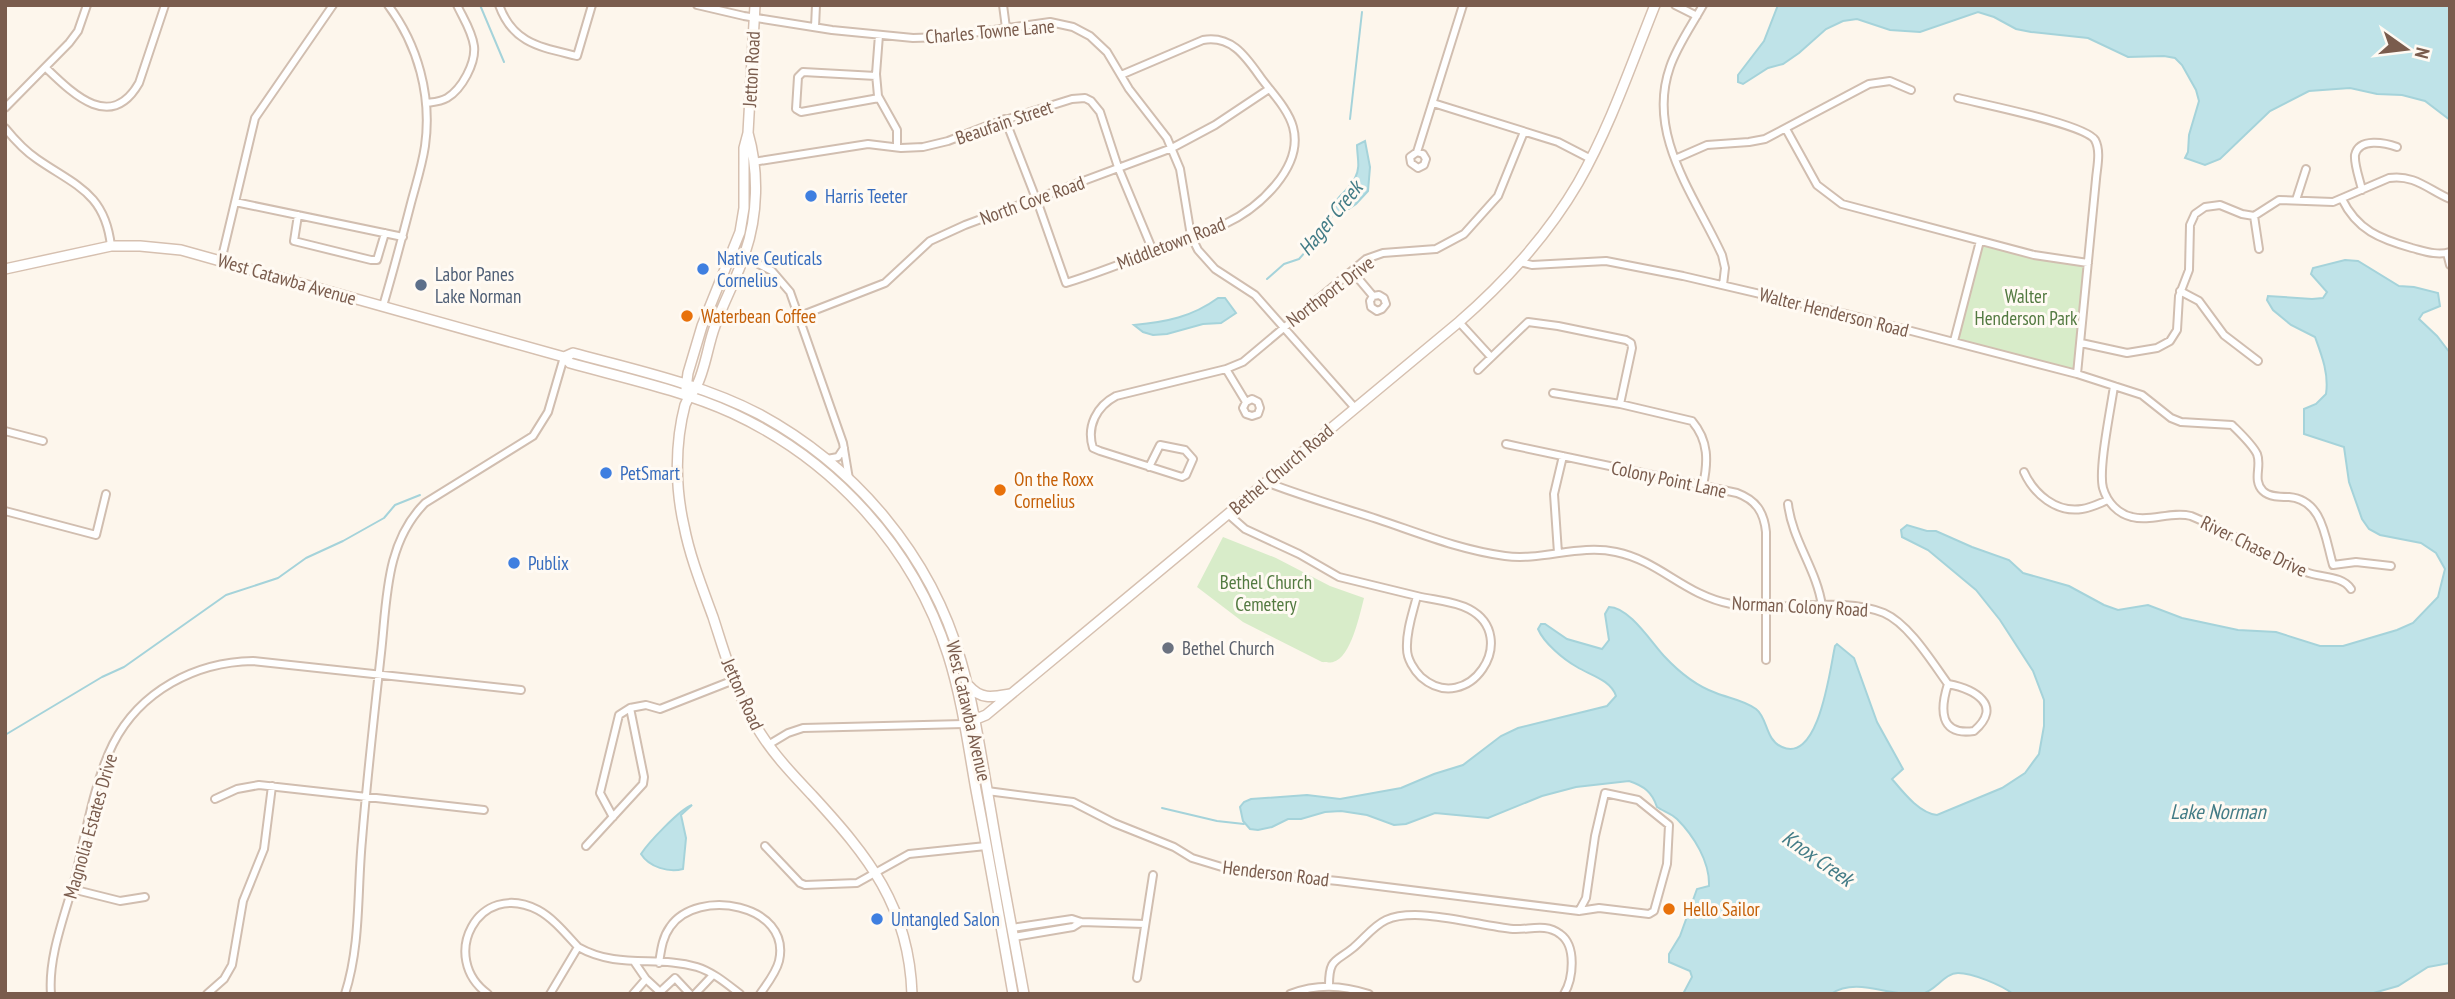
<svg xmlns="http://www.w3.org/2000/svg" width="2455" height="999" font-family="'PT Sans Narrow',sans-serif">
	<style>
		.green { fill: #d8ecc9 }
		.water { fill: #bfe3e8; stroke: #a5d3da; stroke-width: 2 }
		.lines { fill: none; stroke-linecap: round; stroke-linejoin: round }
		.stream { stroke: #a5d3da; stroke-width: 2 }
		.street-casing { stroke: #d1beb0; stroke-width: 10 }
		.secondary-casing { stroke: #d6c0b0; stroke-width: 12 }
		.street { stroke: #fff; stroke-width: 6 }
		.secondary { stroke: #fff; stroke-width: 9 }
		.shop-dot { fill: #3f7fe0; stroke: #fffaf3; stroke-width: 2.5 }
		.service-dot { fill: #5c6f8a; stroke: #fffaf3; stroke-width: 2.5 }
		.food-dot { fill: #e8710a; stroke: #fffaf3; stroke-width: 2.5 }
		.worship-dot { fill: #6b7280; stroke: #fffaf3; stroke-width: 2.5 }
		.labels { text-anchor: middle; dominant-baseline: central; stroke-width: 6; stroke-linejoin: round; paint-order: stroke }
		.street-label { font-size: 19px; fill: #7a5c4d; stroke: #fffaf3 }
		.shop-label { font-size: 19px; fill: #366cbe; stroke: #fffaf3; text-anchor: start }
		.service-label { font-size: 19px; fill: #4e5e75; stroke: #fffaf3; text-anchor: start }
		.park-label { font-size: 19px; fill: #537a41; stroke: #fffaf3 }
		.food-label { font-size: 19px; fill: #c56008; stroke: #fffaf3; text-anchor: start }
		.worship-label { font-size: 19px; fill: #5b616d; stroke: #fffaf3; text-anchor: start }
		.water-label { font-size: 21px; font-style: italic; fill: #437c86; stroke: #fffaf3 }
	</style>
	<rect width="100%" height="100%" fill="#fdf6ec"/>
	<!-- green -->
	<path class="green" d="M1981,242L2088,264L2077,374L1954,341Z
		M1223,537L1276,558L1330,586L1364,598C1360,613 1351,658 1333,662C1332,663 1323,662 1322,662L1243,622L1197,587Z"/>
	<!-- water -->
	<path class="water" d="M1778,5H2450V120L2425,101L2402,95L2377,94L2350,88L2309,91L2270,111L2220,159L2205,165L2185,158L2188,152L2189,135L2199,101L2196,90L2182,65L2175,58L2164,56L2128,57L2088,38L2031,32L2016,29L1994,17L1978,12L1920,32L1890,30L1857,19L1843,21L1826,29L1799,53L1783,64L1768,68L1743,84L1738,82V75L1764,41Z
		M1365,141L1370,167L1368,191L1356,204L1338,216H1333C1329,199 1349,192 1355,178C1361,167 1357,157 1357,145Z
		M2345,260L2358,261L2399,286L2414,287L2438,293L2440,306L2423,313L2419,319L2437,336L2450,353V963L2428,967L2398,986L2370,994H2013C2002,985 1972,973 1958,973C1944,973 1935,992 1921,994C1892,998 1857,976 1831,994H1683L1692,977L1690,971L1669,962V954L1680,936L1697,889L1709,886C1710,862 1694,836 1677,819C1672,814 1663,811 1657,807C1652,792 1644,786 1629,781L1576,787L1542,796L1488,818L1435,813L1406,824L1394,825L1367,815L1341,811L1325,812L1301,819H1288L1272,827L1258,830L1250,829L1243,821L1240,807L1244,802L1251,799L1307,795L1340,799L1401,788L1434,774L1463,765L1501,736L1518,728L1607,706L1616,696C1611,680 1590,675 1577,667C1563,659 1544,643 1538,629L1541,624H1545L1567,639L1602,649L1609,640L1605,614L1609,607C1629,607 1651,642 1664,656C1678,671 1696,686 1716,693C1728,698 1744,700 1756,709C1768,718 1765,740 1782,747C1819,764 1830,669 1835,646L1837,644L1854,658L1877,722L1903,769L1892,779C1903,792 1919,813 1937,815L2002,788L2025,773L2039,754L2044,726V700L2033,671L2000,620L1976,590L1928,550L1902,537L1901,530L1907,525L1927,531H1936L1972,547L2009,560L2023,573L2069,586L2104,605L2118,610L2148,605L2182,618L2238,630L2276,632L2320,646H2343L2397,630L2413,623L2438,597L2445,569L2436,553L2421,543L2380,535L2369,529L2362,519L2349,482L2344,447L2304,434V409L2316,404L2326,394C2329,374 2322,356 2315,337L2291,325L2273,310L2267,300L2268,296L2312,299L2323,298L2327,292L2311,274L2313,268Z
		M1218,298H1225L1236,313L1221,323L1203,324L1167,334L1153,335L1143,332L1134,325C1166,322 1192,317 1218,298Z
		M692,805L681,815L686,838L683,869C669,873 649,867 641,854C648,843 680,809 692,805Z"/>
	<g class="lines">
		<!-- stream -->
		<path class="stream" d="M480,5L504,62
			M1350,119L1362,12
			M1267,279L1284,264L1299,259L1315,241L1333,215
			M5,735L102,677L124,667L226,595L278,578L306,558L343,541L384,518L395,505L420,495
			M1162,808L1217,821L1244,824"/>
		<defs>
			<path id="street" d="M499,5C513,44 541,47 577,56L592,5
				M697,5L744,16L832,30L913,38L944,37L1050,22L1073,27L1090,36L1107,52L1129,89L1167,138L1180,169L1191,236L1198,250L1215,269L1255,295L1355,408
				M1003,5L1006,28
				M1675,5L1697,16
				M1703,5C1692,25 1677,46 1670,67C1646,135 1695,196 1722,255L1725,268L1723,285
				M815,27L816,5
				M879,35L876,74L878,96L897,130V147
				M46,68C73,94 111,132 139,83L165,5
				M876,76L803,72L798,77L796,109L801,112L879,98
				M1958,98C1981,104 2085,124 2095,140C2101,151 2097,167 2096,179L2077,374
				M426,103C433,102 440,102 447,98C462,89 476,63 474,46C472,31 463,18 457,5
				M1433,103L1558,142L1591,159
				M5,108L69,43L78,31L87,5
				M1005,119L1040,209L1066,283C1098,273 1129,261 1161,248C1182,240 1205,233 1225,224C1259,208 1304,167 1293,127C1288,109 1272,93 1261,78C1246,57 1232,35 1203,40L1121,75
				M5,128C14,139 25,151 37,159C76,186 105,193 111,246
				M1786,129L1817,185L1842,204L2034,255L2088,263
				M1417,152L1423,154L1426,159L1424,165L1418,168L1411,163L1410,157L1417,152L1463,5
				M1675,159L1707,145L1749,142L1765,139L1869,84L1890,81L1911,90
				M753,162L868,144L901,148L923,147L948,141L992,124L1072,99L1085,98L1091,101L1100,112L1118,167L1153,251
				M2362,190C2360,180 2354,165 2355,155C2359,137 2386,143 2397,147
				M2342,199C2357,230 2380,239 2412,248C2424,251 2437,256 2450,252
				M2296,200L2306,169
				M235,202L403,237
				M298,215L294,241L371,260H377L385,233
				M2254,216L2259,249
				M734,251L772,271L790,292L843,443L849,479
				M2447,253L2450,265
				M221,261L255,118L333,5
				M1520,262L1532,265L1606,261L1683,276L1842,313L2077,374L2142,395L2171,418L2181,422L2232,425C2240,433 2252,444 2257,454C2262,466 2252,480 2263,491C2269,497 2280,497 2289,497C2323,500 2325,538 2333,565L2356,562L2391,566
				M1352,271L1373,296L1379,295L1384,298L1386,304L1382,309L1377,311L1371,307L1370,301L1373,296
				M2180,291L2199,301L2224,335L2258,361
				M383,306C393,272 402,238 411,203C416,184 422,166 425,146C432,96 418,45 388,5
				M800,316L885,283L930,241L965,225L1172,148L1215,125L1269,89
				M1459,322L1491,357
				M1954,341L1980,241
				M2081,343L2127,353L2157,348L2170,341L2177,330L2179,296L2189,270L2190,225L2195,214L2205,207L2220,205L2242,214L2254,216L2279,200L2333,202L2389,178C2414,174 2429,190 2450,199
				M1226,369L1246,402L1243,408L1246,414L1252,416L1258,414L1260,408L1258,402L1252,399L1246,402
				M1478,370L1528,322L1558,326L1626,340L1631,343L1632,348L1620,404
				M2114,386C2111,408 2098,469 2103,488C2107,502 2118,514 2132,517C2151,522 2171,511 2191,516C2230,532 2266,556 2306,572C2320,578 2342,575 2351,589
				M1553,393L1620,404L1692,421C1709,441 1708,462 1703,485
				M5,431L43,441
				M1506,444L1737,493C1756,500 1764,512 1766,532V660
				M827,459L838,457L844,448
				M1149,467L1160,445L1185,450L1193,459L1186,475L1182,477L1100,451L1093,448C1086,426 1097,406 1116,396L1226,369L1243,362L1366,259L1383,253L1436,249L1464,234L1498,196L1524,132
				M2024,472C2034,494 2056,513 2082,509C2091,508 2100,503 2108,500
				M1266,482C1302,496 1340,507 1377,519C1419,533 1460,550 1505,556C1542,561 1579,544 1616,552C1660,561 1684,595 1731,604C1778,613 1841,595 1884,613C1909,624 1932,662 1948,684
				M1788,504C1792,540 1817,570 1822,606
				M5,511L96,535L106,494
				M1228,514L1245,529L1299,554L1339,577L1417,596
				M1558,553L1554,494L1563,456
				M1417,596C1433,600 1454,601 1469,609C1522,637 1468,718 1421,677C1414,670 1407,659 1407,649C1406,631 1413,612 1417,596Z
				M1948,684C1974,689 2004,705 1974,731C1939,736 1940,709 1948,684Z
				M768,745L788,733L803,728L964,724
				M987,791L1073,802L1114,823L1174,847L1192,858L1235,871L1338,881L1579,911L1599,908L1649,914L1654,911L1667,864L1669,825L1638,800L1605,793L1595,836L1586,898L1579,911
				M215,799L237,789L259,785L484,810
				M613,817L600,793L619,715L630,708
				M586,846L643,784L644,777L630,708L646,705L660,709L734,680
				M765,846L800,883L805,885L857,883L909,854L986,846
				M72,889L120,901L145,897
				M1012,928L1072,919L1081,922L1145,924
				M1014,937L1073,927L1081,922
				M578,947C619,970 657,955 697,967C713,972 727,984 740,994
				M635,963L646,979
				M659,963C661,951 662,938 670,927C697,887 792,904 779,961C776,973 767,984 760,994
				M1137,978L1153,875
				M1329,985C1329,958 1336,962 1353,948C1364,939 1373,926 1386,920C1417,906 1479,926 1513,929C1529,930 1546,923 1560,934C1577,946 1573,979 1564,994
				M51,994C48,956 65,915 75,878C85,837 94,782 113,744C140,691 195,662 253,661L521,690
				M207,994L224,979L232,965L243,901L264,849L272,786
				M345,994C361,944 357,892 362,840C367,778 374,716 381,653C387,600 385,543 425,503L533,436L548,412L564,357
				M488,994C438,958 478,879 538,910C553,918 566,934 578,947L550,994
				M633,994L646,979L660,992L675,978L690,994
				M695,994L713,975
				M1290,994C1317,984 1341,985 1369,994"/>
			<path id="secondary" d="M748,133C759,171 758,215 745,253C737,278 724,301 715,326C708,344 705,371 696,387C692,394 688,397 685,405C675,443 675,487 684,526C690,557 702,587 713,617C726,657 737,698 761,734C775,756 794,776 812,795C868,856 909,906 912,994
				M5,269L111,246H140L181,250L564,357L570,363C624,378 681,390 732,413C834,460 914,548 948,655C962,699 968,745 976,790C989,858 1001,926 1013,994
				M564,357L573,353C636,370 701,384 759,414C855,466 931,555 961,661C975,710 982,762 991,812C1001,872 1013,933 1024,994
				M686,388L688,373L702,326L740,232L744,208V148L748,133L755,5
				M969,686C981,700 993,697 1010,694
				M964,724L986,715L1459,322C1505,282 1547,236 1578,183C1610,127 1631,65 1655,5"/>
		</defs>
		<!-- street casing -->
		<use href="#street" class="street-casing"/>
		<!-- secondary casing -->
		<use href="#secondary" class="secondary-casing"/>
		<!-- street -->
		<use href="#street" class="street"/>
		<!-- secondary -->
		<use href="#secondary" class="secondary"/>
	</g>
	<!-- markers -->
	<g class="shop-dot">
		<circle cx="811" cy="196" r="7"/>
		<circle cx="703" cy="269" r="7"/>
		<circle cx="606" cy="473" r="7"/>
		<circle cx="514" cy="563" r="7"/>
		<circle cx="877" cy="919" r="7"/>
	</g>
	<circle class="service-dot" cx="421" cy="285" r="7"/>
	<g class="food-dot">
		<circle cx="687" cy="316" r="7"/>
		<circle cx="1000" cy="490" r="7"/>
		<circle cx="1669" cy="909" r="7"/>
	</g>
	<circle class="worship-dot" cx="1168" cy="648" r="7"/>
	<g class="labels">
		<!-- street labels -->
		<g class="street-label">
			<text transform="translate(990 31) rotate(-5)">Charles Towne Lane</text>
			<text transform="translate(751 69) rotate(-87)">Jetton Road</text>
			<text transform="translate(1004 122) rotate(-19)">Beaufain Street</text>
			<text transform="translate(1032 200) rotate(-20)">North Cove Road</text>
			<text transform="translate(1171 243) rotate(-21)">Middletown Road</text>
			<text transform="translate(287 279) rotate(16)">West Catawba Avenue</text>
			<text transform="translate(1330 291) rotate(-37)">Northport Drive</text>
			<text transform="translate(1834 312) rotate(14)">Walter Henderson Road</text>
			<text transform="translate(1281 469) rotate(-40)">Bethel Church Road</text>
			<text transform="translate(1669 479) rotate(12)">Colony Point Lane</text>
			<text transform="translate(2254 546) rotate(26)">River Chase Drive</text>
			<text transform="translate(1800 606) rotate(3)">Norman Colony Road</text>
			<text transform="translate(743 694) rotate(66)">Jetton Road</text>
			<text transform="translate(969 711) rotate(77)">West Catawba Avenue</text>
			<text transform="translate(90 826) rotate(-74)">Magnolia Estates Drive</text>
			<text transform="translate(1276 873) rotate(7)">Henderson Road</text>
		</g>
		<!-- shop labels -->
		<g class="shop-label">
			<text x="825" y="196">Harris Teeter</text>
			<text x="717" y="258">Native Ceuticals<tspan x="717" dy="22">Cornelius</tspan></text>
			<text x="620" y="473">PetSmart</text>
			<text x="528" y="563">Publix</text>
			<text x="891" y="919">Untangled Salon</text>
		</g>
		<!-- service labels -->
		<g class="service-label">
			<text x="435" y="274">Labor Panes<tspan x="435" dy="22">Lake Norman</tspan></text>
		</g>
		<!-- park labels -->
		<g class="park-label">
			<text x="2026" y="296">Walter<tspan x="2026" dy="22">Henderson Park</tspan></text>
			<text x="1266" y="582">Bethel Church<tspan x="1266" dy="22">Cemetery</tspan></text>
		</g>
		<!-- food labels -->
		<g class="food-label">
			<text x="701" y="316">Waterbean Coffee</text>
			<text x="1014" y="479">On the Roxx<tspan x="1014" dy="22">Cornelius</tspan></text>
			<text x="1683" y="909">Hello Sailor</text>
		</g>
		<!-- worship labels -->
		<g class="worship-label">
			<text x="1182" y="648">Bethel Church</text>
		</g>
		<!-- water labels -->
		<g class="water-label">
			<text transform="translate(1330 218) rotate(-51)">Hager Creek</text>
			<text x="2218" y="811">Lake Norman</text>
			<text transform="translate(1818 858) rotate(35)">Knox Creek</text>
		</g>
	</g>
	<!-- border -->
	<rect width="2455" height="999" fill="none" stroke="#7a5c4d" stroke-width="14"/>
	<!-- north arrow -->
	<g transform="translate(2406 49) rotate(104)" stroke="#fffaf3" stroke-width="5" paint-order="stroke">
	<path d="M0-5L12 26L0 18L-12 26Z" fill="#7a5c4d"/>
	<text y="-10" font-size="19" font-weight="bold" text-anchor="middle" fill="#7a5c4d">N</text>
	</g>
</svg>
